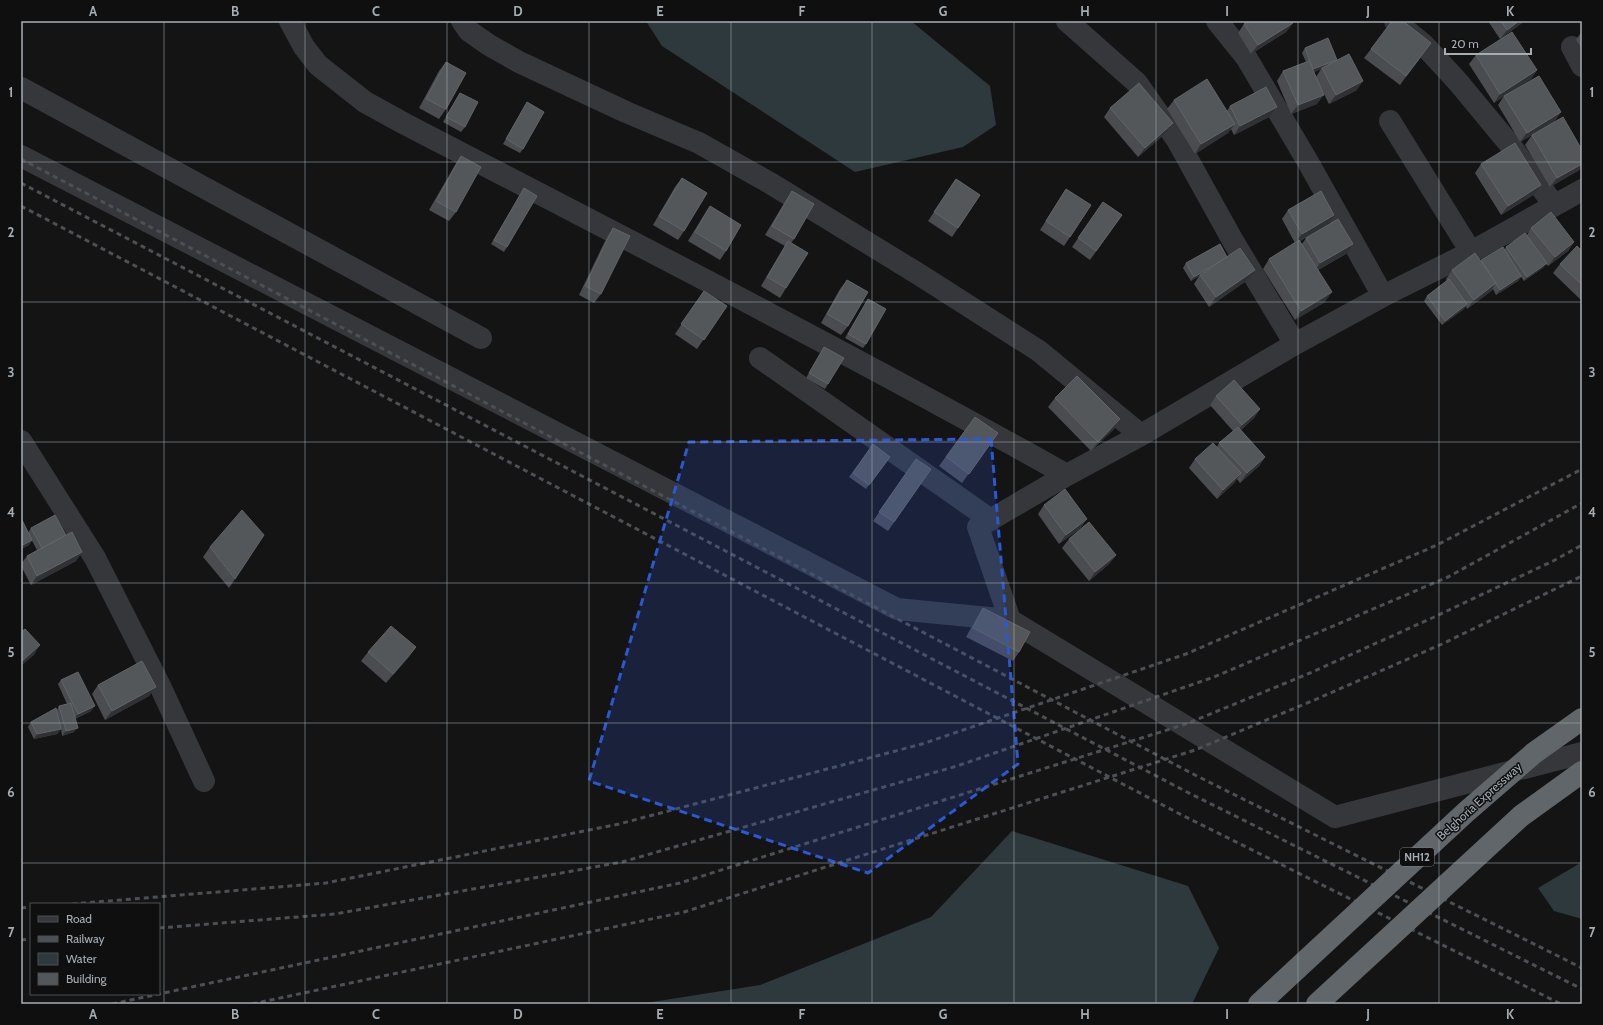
<svg xmlns="http://www.w3.org/2000/svg" width="1603" height="1025" font-family="Cabin,sans-serif">
	<style>
		.water { fill: #2e393d }
		.lines { fill: none; stroke-linecap: round; stroke-linejoin: round }
		.minor { stroke: #35373a; stroke-width: 22 }
		.rail { stroke: #4c4f53; stroke-width: 3; stroke-dasharray: 5 4; stroke-linecap: butt }
		.motorway-bridge { stroke: #61666a; stroke-width: 22 }
		.wall { fill: #4a4c50; fill-rule: evenodd }
		.shaded-wall { fill: #303134 }
		.building { fill: #54575a; stroke: #616468 }
		.marked { fill: #2b58d4; fill-opacity: 0.2; stroke: #2b58d4; stroke-width: 3; stroke-dasharray: 8 5; stroke-linejoin: round }
		.grid { fill: none; stroke: #a6aeb4; stroke-width: 1; stroke-opacity: 0.55 }
		.labels { text-anchor: middle; dominant-baseline: central; stroke-width: 3; stroke-linejoin: round; paint-order: stroke }
		.shield { fill: #0f0f10; stroke: #797e83; stroke-width: 1 }
		.shield-label { font-size: 11px; font-weight: bold; fill: #a6aeb4 }
		.street-label { font-size: 12px; fill: #a6aeb4; stroke: #0f0f10 }
		.neatline { fill: none; stroke: #a6aeb4; stroke-width: 1.5 }
		.grid-label { font-size: 13px; text-anchor: middle; font-weight: bold; fill: #a6aeb4 }
	</style>
	<rect width="100%" height="100%" fill="#141415"/>
	<!-- water -->
	<path class="water" d="M646,21H911L990,86L996,125L963,147L855,172L662,46Z
		M1012,831L1188,886L1219,948L1192,1004H639L760,985L931,917Z
		M1582,862V919L1554,911L1538,888Z"/>
	<g class="lines">
		<!-- minor -->
		<path class="minor" d="M290,21L304,47L318,65L365,102L405,124C627,239 849,353 1067,475
			M462,21L469,31L489,45L519,62L626,112L699,143L770,183L920,275L1039,351L1141,435
			M1067,21L1137,83L1177,140L1233,241L1295,344
			M1217,21L1246,57L1308,162L1383,296
			M1395,21L1424,45L1458,82L1511,146L1554,205
			M1572,47L1582,66
			M21,88L481,338
			M1390,121L1471,252
			M21,156L897,609L1010,620L978,527L1067,475L1141,435L1295,344L1383,296L1471,252L1582,190
			M760,358L991,520
			M21,441L95,558L161,688L204,781
			M1010,620L1335,817L1582,753"/>
		<!-- rail -->
		<path class="rail" d="M21,159L1195,775L1582,968
			M21,183L1187,792L1582,989
			M21,206L1178,813L1561,1004
			M72,904L326,883L619,824L922,744L1186,654L1437,545L1582,469
			M21,908L31,907
			M159,928L335,914L622,862L957,766L1214,677L1448,577L1582,503
			M21,940L31,939
			M112,1004L680,883L1186,724L1310,673L1432,618L1553,561L1582,545
			M252,1004L684,912L1195,750L1319,698L1442,644L1582,576"/>
		<!-- motorway-bridge -->
		<path class="motorway-bridge" d="M1259,1004L1466,812L1534,753L1582,719
			M1317,1004L1521,816L1582,772"/>
	</g>
	<!-- wall -->
	<path class="wall" d="M1488,21H1524L1522,23L1500,39Z
		M1293,23L1286,32L1251,54L1238,33L1244,24Z
		M1582,31V49L1576,40Z
		M1431,43L1400,85L1364,58L1371,49Z
		M1305,48L1336,61L1357,90L1329,104L1320,86L1317,104L1291,114L1277,81L1283,71L1306,62L1302,53ZM1321,69L1316,77L1314,72Z
		M1476,55L1537,70L1531,79L1511,92L1561,112L1554,122L1520,142L1498,105L1504,96L1494,103L1469,64Z
		M446,62V109L439,119L419,108L439,71Z
		M460,93L465,127L461,132L443,122Z
		M1174,100L1227,111L1230,106L1277,107L1271,116L1234,135L1231,129L1228,133L1195,154L1167,109Z
		M527,102L523,149L520,153L503,144L524,107Z
		M1110,108L1173,123L1167,132L1138,157L1104,117Z
		M1532,135L1581,169L1550,187L1525,145Z
		M461,156L456,212L449,221L429,210L455,165Z
		M1481,164L1541,185L1535,194L1501,215L1475,173Z
		M682,178L684,231L678,240L653,225L675,187Z
		M956,179L980,195L952,237L928,221Z
		M524,188L507,247L504,252L491,244Z
		M1066,189L1070,237L1064,246L1040,230Z
		M792,191L794,239L791,243L786,288L780,298L761,286L785,246L765,235L786,200Z
		M1103,202L1122,215L1090,260L1072,247Z
		M710,206L726,251L720,260L688,241L704,215Z
		M1288,210L1328,225L1300,241L1302,244L1306,238L1346,254L1318,270L1325,302L1295,320L1263,269L1269,259L1295,243L1282,219Z
		M613,228L601,294L594,303L579,295L607,237Z
		M1531,228L1574,242L1568,251L1548,266L1546,264L1543,268L1524,281L1521,277L1518,281L1496,295L1493,289L1490,292L1467,309L1466,306L1464,309L1442,325L1424,301L1427,296L1447,281L1446,279L1452,270L1481,261L1505,249L1506,247L1527,235Z
		M1582,251V301L1553,273L1560,264Z
		M1227,257L1249,279L1209,307L1194,284L1199,276L1191,281L1183,268L1186,263Z
		M847,280L848,326L841,335L821,323L840,289Z
		M704,291L727,306L697,349L675,334Z
		M868,299L866,344L863,348L845,338Z
		M824,347L828,384L825,389L806,378Z
		M1216,396L1260,409L1254,418L1241,430L1265,457L1259,466L1240,483L1237,479L1234,483L1217,499L1189,468L1195,459L1217,447L1219,443L1233,431L1210,405Z
		M1055,398L1120,419L1114,429L1091,451L1048,407Z
		M975,417L998,433L962,483L939,466Z
		M873,444L890,457L866,489L849,477Z
		M916,459L931,469L888,531L873,521Z
		M1044,505L1081,528L1059,544L1038,514Z
		M21,518L28,533L31,528L66,535L82,552L76,561L31,585L21,566V564L27,556L37,550L30,537L32,540L29,545L21,549Z
		M1069,539L1116,555L1109,564L1089,581L1062,548Z
		M210,547L235,579L229,588L203,557Z
		M983,608L1019,652L1013,661L966,637L977,617Z
		M416,647L409,657L386,683L361,661L368,652Z
		M61,680L91,711L75,719L74,732L62,736L61,729L57,734L34,739L28,727L31,722L57,710L59,706L67,704L58,684Z
		M98,685L156,687L149,696L105,720L92,694Z"/>
	<!-- shaded-wall -->
	<path class="shaded-wall" d="M1519,21H1524L1522,23L1500,39L1507,30Z
		M1293,23L1286,32L1251,54L1258,45Z
		M1431,43L1425,52L1400,85L1406,76Z
		M1337,60L1333,64L1322,68L1321,69L1310,74L1313,69Z
		M1537,70L1531,79L1494,103L1500,94Z
		M1363,81L1357,90L1329,104L1336,95Z
		M1324,95L1317,104L1291,114L1298,105Z
		M1277,107L1271,116L1234,135L1240,126Z
		M1561,112L1554,122L1520,142L1527,133Z
		M1173,123L1167,132L1138,157L1145,148Z
		M1235,124L1228,133L1195,154L1201,144Z
		M1582,164V168L1581,169L1550,187L1557,178Z
		M1541,185L1535,194L1501,215L1508,206Z
		M1334,215L1328,225L1295,243L1302,234Z
		M1574,242L1568,251L1548,266L1555,257Z
		M1353,244L1346,254L1314,272L1320,263Z
		M1227,257L1200,275L1199,276L1191,281L1194,277Z
		M1547,263L1543,268L1524,281L1527,277Z
		M1255,270L1249,279L1209,307L1216,297Z
		M1521,276L1518,281L1496,295L1500,290Z
		M1496,283L1490,292L1467,309L1474,300Z
		M1332,292L1325,302L1295,320L1301,311Z
		M1467,304L1464,309L1442,325L1445,321Z
		M1260,409L1254,418L1236,434L1242,425Z
		M1120,419L1114,429L1091,451L1098,442Z
		M1265,457L1259,466L1240,483L1247,473Z
		M1241,473L1234,483L1217,499L1223,490Z
		M1087,519L1081,528L1059,544L1066,535Z
		M32,540L29,545L21,549V546Z
		M82,552L76,561L31,585L37,576Z
		M1116,555L1109,564L1089,581L1095,572Z
		M40,645L34,655L21,666V662Z
		M416,647L409,657L386,683L393,674Z
		M156,687L149,696L105,720L112,711Z
		M95,706L91,711L74,719L78,714Z
		M78,728L74,732L62,736L66,731Z
		M61,729L57,734L34,739L37,734Z"/>
	<!-- building -->
	<path class="building" d="M1248,21H1292L1293,23L1258,45L1244,24Z
		M1392,21H1403L1431,43L1406,76L1371,49Z
		M1501,21H1519L1507,30Z
		M1512,32L1537,70L1500,94L1476,55Z
		M1328,38L1337,60L1313,69L1305,48Z
		M1349,54L1363,81L1336,95L1322,68Z
		M1309,61L1324,95L1298,105L1283,71Z
		M446,62L466,73L446,109L426,99Z
		M1539,76L1561,112L1527,133L1504,96Z
		M1207,79L1235,124L1201,144L1174,100Z
		M1139,83L1173,123L1145,148L1110,108Z
		M1266,87L1277,107L1240,126L1230,106Z
		M460,93L478,102L465,127L446,117Z
		M527,102L544,112L523,149L506,139Z
		M1563,117L1582,150V164L1557,178L1532,135Z
		M1515,143L1541,185L1508,206L1481,164Z
		M461,156L481,167L456,212L436,201Z
		M682,178L707,193L684,231L659,216Z
		M956,179L980,195L958,228L934,212Z
		M524,188L537,196L507,247L494,240Z
		M1066,189L1091,205L1070,237L1046,221Z
		M792,191L814,204L794,239L772,226Z
		M1321,191L1334,215L1302,234L1288,210Z
		M1103,202L1122,215L1096,251L1078,238Z
		M710,206L741,225L726,251L695,232Z
		M1551,212L1574,242L1555,257L1531,228Z
		M1338,219L1353,244L1320,263L1306,238Z
		M613,228L630,236L601,294L585,286Z
		M1525,233L1547,263L1527,277L1506,247Z
		M1299,240L1332,292L1301,311L1269,259Z
		M788,241L808,253L786,288L767,277Z
		M1220,244L1227,257L1194,277L1186,263Z
		M1577,246L1582,251V285L1560,264Z
		M1503,247L1521,276L1500,290L1496,284V283L1481,260Z
		M1240,248L1255,270L1216,297L1200,275Z
		M1475,253L1496,283L1474,300L1452,270Z
		M1449,279L1467,304L1445,321L1427,296Z
		M847,280L868,292L848,326L827,314Z
		M704,291L727,306L704,340L681,324Z
		M868,299L886,309L866,344L848,334Z
		M824,347L844,358L828,384L809,373Z
		M1077,376L1120,419L1098,442L1055,398Z
		M1234,380L1260,409L1242,425L1216,396Z
		M975,417L998,433L969,474L946,457Z
		M1238,427L1265,457L1247,473L1219,443Z
		M1213,443L1241,473L1223,490L1195,459Z
		M873,444L890,457L869,485L853,473Z
		M916,459L931,469L894,522L879,512Z
		M1065,489L1087,519L1066,535L1044,505Z
		M242,510L264,535L235,579L210,547Z
		M55,515L66,535L42,548L31,528Z
		M21,518L32,540L21,546Z
		M1089,522L1116,555L1095,572L1069,539Z
		M72,532L82,552L37,576L27,556Z
		M983,608L1030,632L1019,652L973,628Z
		M391,626L416,647L393,674L368,652Z
		M25,629L40,645L21,662V632Z
		M142,661L156,687L112,711L98,685Z
		M78,672L95,706L78,714L61,680Z
		M71,703L78,728L66,731L59,706Z
		M56,708L61,729L37,734L31,722Z"/>
	<!-- marked area -->
	<path class="marked" d="M991,439L1018,764L868,873L589,781L689,442Z"/>
	<!-- grid -->
	<path class="grid" d="M164,21V1004M305,21V1004M447,21V1004M589,21V1004M731,21V1004M872,21V1004M1014,21V1004M1156,21V1004M1298,21V1004M1439,21V1004M21,162H1582M21,302H1582M21,442H1582M21,583H1582M21,723H1582M21,863H1582"/>
	<g class="labels">
		<!-- shield labels -->
		<rect class="shield" x="1400" y="848" width="34" height="18" rx="3"/>
		<g class="shield-label">
			<text x="1417" y="857">NH12</text>
		</g>
		<!-- street labels -->
		<g class="street-label">
			<text transform="translate(1479 801) rotate(-42)">Belghoria Expressway</text>
		</g>
	</g>
	<!-- border -->
	<rect width="1603" height="1025" fill="none" stroke="#0f0f10" stroke-width="44"/>
	<!-- legend -->
	<rect x="30" y="903" width="130" height="92" fill="#0f0f10" stroke="#4b4f52"/>
	<rect x="38" y="916" width="20" height="6" fill="#35373a" stroke="#4b4f52"/>
	<text x="66" y="923" font-size="12" fill="#a6aeb4">Road</text>
	<rect x="38" y="936" width="20" height="6" fill="#4c4f53" stroke="#4b4f52"/>
	<text x="66" y="943" font-size="12" fill="#a6aeb4">Railway</text>
	<rect x="38" y="953" width="20" height="12" fill="#2e393d" stroke="#4b4f52"/>
	<text x="66" y="963" font-size="12" fill="#a6aeb4">Water</text>
	<rect x="38" y="973" width="20" height="12" fill="#54575a" stroke="#4b4f52"/>
	<text x="66" y="983" font-size="12" fill="#a6aeb4">Building</text>
	<!-- scale -->
	<path d="M1445 48v6h86v-6" fill="none" stroke="#a6aeb4" stroke-width="2"/>
	<text x="1451" y="48" font-size="12" fill="#a6aeb4" stroke="#0f0f10" stroke-width="3" paint-order="stroke">20 m</text>
	<rect x="22" y="22" width="1559" height="981" class="neatline"/>
	<g class="grid-label">
		<text x="93" y="16">A</text>
		<text x="235" y="16">B</text>
		<text x="376" y="16">C</text>
		<text x="518" y="16">D</text>
		<text x="660" y="16">E</text>
		<text x="802" y="16">F</text>
		<text x="943" y="16">G</text>
		<text x="1085" y="16">H</text>
		<text x="1227" y="16">I</text>
		<text x="1368" y="16">J</text>
		<text x="1510" y="16">K</text>
		<text x="11" y="97">1</text>
		<text x="1592" y="97">1</text>
		<text x="11" y="237">2</text>
		<text x="1592" y="237">2</text>
		<text x="11" y="377">3</text>
		<text x="1592" y="377">3</text>
		<text x="11" y="517">4</text>
		<text x="1592" y="517">4</text>
		<text x="11" y="657">5</text>
		<text x="1592" y="657">5</text>
		<text x="11" y="797">6</text>
		<text x="1592" y="797">6</text>
		<text x="11" y="937">7</text>
		<text x="1592" y="937">7</text>
		<text x="93" y="1019">A</text>
		<text x="235" y="1019">B</text>
		<text x="376" y="1019">C</text>
		<text x="518" y="1019">D</text>
		<text x="660" y="1019">E</text>
		<text x="802" y="1019">F</text>
		<text x="943" y="1019">G</text>
		<text x="1085" y="1019">H</text>
		<text x="1227" y="1019">I</text>
		<text x="1368" y="1019">J</text>
		<text x="1510" y="1019">K</text>
	</g>
</svg>
